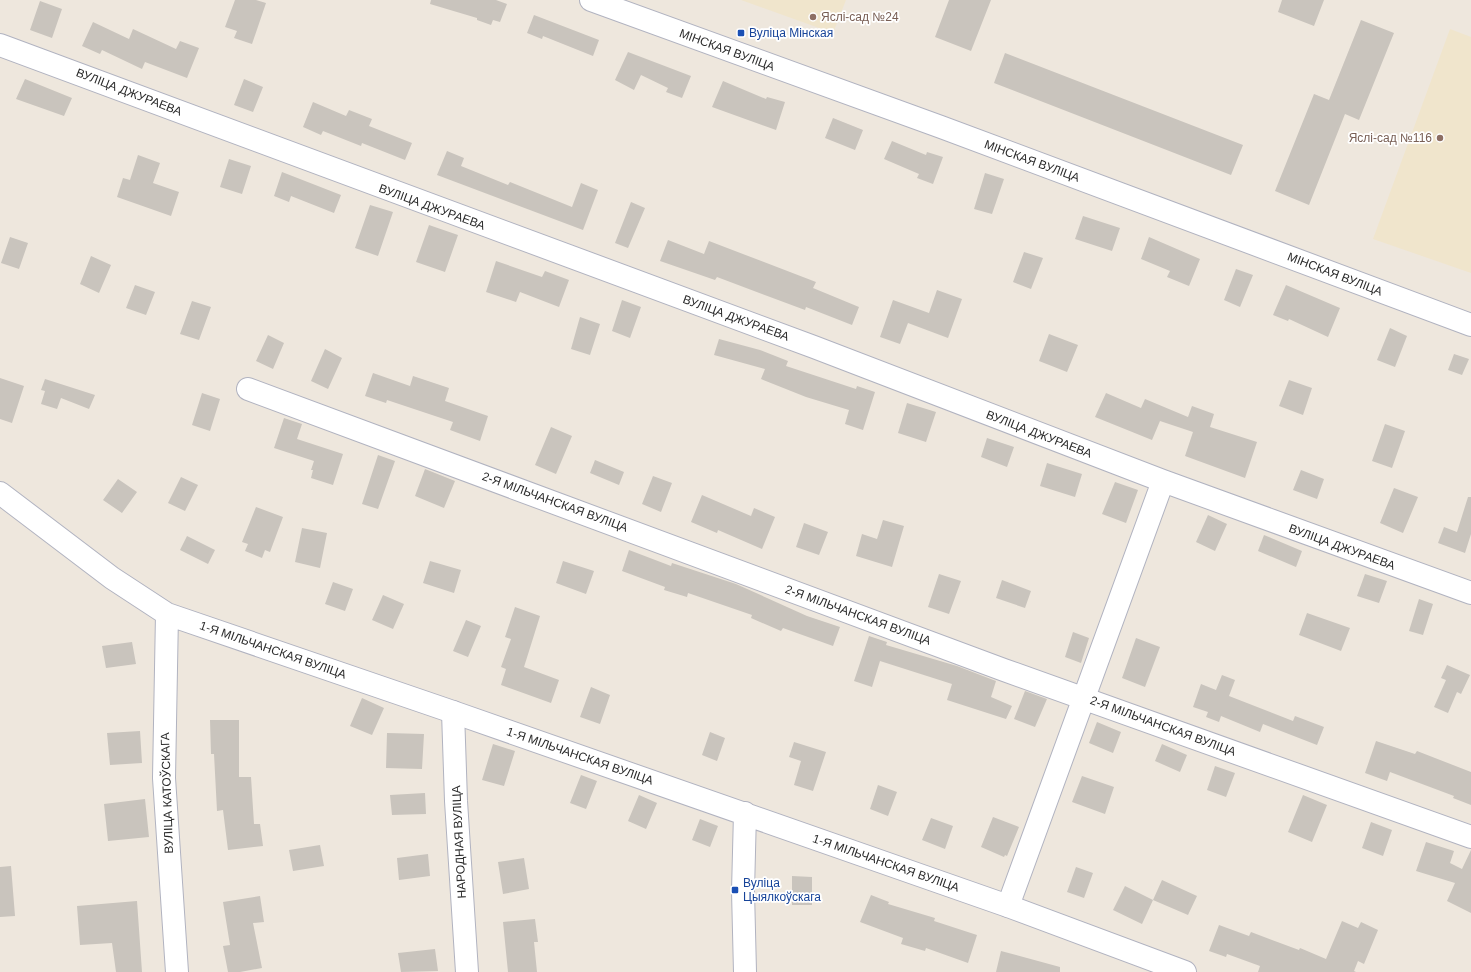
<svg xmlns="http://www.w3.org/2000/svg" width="1471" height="972" font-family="Arial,sans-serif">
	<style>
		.education { fill: #f0e5cc }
		.building { fill: #c9c4bd }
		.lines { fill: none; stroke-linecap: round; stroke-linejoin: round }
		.minor-casing { stroke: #b1b3c0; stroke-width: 24 }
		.tertiary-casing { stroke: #b1b3c0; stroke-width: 24 }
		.minor { stroke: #fff; stroke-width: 22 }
		.tertiary { stroke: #fff; stroke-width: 22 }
		.education-dot { fill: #8d6e63; stroke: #fff; stroke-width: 1.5 }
		.transit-dot { fill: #1a4fb4; stroke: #fff; stroke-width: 1.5 }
		.labels { text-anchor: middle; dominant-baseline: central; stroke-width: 3.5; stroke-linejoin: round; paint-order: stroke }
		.education-label { font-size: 12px; fill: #785e54; stroke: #fff; text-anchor: start }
		.transit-label { font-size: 12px; fill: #164399; stroke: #fff; text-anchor: start }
		.street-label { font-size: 12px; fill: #2b2b2b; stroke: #fff }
	</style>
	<rect width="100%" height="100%" fill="#eee7dd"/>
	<!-- education -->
	<path class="education" d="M741,0H846L833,33Z
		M1450,29L1471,37V273L1373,239Z"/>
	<!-- building -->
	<path class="building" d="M235,0H256L266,3L252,44L234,38L237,31L225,27Z
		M431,0H496L507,4L500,22L493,20L491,25L477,20V18L430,4Z
		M949,0H991L971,51L935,37Z
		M1282,0H1324L1314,26L1278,12Z
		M40,1L62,9L52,38L30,30Z
		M534,15L599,40L593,56L543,36L542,39L527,33Z
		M1361,20L1394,33L1359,120L1345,114L1309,205L1275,191L1314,94L1329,100Z
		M93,22L129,39L133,29L176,49L180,41L199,48L187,78L145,62L142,69L102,50L100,54L82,46Z
		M628,52L691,76L682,98L666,92L668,88L641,75L634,90L615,80Z
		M1005,53L1243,145L1231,175L994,83Z
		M25,79L72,98L64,116L16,99Z
		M244,79L263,87L253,112L234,105Z
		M723,81L766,99L767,97L785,102L776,130L712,107Z
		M313,102L346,116L349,110L372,119L369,126L412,143L405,160L362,143L361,146L323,131L321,135L303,127Z
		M833,118L863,130L855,150L825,138Z
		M892,141L926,155L927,152L943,157L933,184L917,178L919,174L884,159Z
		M447,151L464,158L461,166L508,185L510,182L572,207L581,183L598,190L583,230L437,175Z
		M138,155L160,163L153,183L179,192L171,216L117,197L123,178L130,180Z
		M229,159L251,166L242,194L220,187Z
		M282,172L341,195L334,213L291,196L289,202L274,196Z
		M985,173L1004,179L992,214L974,209Z
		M631,202L645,208L628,248L615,243Z
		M370,205L393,212L378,256L355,248Z
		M1083,216L1120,228L1112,251L1075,239Z
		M429,225L458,235L445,272L416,262Z
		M10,237L28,243L19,269L1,263Z
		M1149,237L1200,259L1189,286L1167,277L1170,271L1141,259Z
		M668,240L704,254L709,241L816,282L813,288L859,307L852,325L806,307L805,310L717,277L715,280L660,261Z
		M1024,252L1043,258L1031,289L1013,282Z
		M91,256L111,265L99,293L80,284Z
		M496,261L542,277L545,271L569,280L559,307L520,292L516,302L486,292Z
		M1236,269L1253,275L1240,307L1224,300Z
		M135,285L155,292L146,315L126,308Z
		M1286,285L1340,308L1328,337L1289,319L1288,321L1273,315Z
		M937,290L962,299L948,338L908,323L900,344L880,337L893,300L929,313Z
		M622,300L641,307L630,338L612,331Z
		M192,301L211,307L199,340L180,334Z
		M580,317L600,324L590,355L571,349Z
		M1390,328L1407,336L1395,367L1377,360Z
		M1049,334L1078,345L1067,372L1039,361Z
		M268,335L284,343L273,369L256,361Z
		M719,339L760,350L788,361L786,366L856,389L857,386L875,392L863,430L845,424L849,410L806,397L761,379L765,369L714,355Z
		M325,349L342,358L328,389L311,381Z
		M1454,354L1469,359L1462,375L1448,370Z
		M373,373L410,386L413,376L449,388L445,401L488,416L480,441L450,430L453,422L387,400L386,403L365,396Z
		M0,378L24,386L12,423L0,419Z
		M45,379L95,395L89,409L61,398L57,409L41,404L45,391L41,390Z
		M1289,380L1312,388L1303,415L1279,406Z
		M202,393L220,399L210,431L192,425Z
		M1106,393L1141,408L1145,399L1188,417L1192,406L1214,414L1210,427L1257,442L1245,478L1185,456L1193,432L1160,421L1152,440L1095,417Z
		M907,403L936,412L926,442L898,433Z
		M284,418L302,424L297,439L343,454L333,485L311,478L313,470H311L314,461L274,448Z
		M1385,424L1405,431L1392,468L1372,461Z
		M551,427L572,436L556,474L535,465Z
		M987,438L1014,447L1007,467L981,457Z
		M378,455L395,461L378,509L362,504Z
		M595,460L624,472L619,485L590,473Z
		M1047,463L1082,474L1075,497L1040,486Z
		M425,469L455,481L444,508L415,496Z
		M1301,470L1324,479L1317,499L1293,490Z
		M653,476L672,483L661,512L642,504Z
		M181,477L198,485L185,511L168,503Z
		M118,479L137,492L122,513L103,500Z
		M1115,482L1138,490L1126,523L1102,514Z
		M1394,488L1418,497L1403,533L1380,523Z
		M702,495L751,516L754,508L775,517L762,549L718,530L717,533L691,522Z
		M1468,497H1471V534L1465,553L1438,543L1444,527L1457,532Z
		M256,507L283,517L270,552L265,550L262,558L245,551L248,544L242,542Z
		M1208,515L1227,524L1215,551L1196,542Z
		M883,520L904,526L892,567L856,556L862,534L877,539Z
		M804,523L828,532L819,555L796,547Z
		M302,528L327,533L320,568L295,562Z
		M1264,535L1302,551L1296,567L1258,551Z
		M187,536L215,550L208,564L180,550Z
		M629,550L671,566L672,563L736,584L807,616L840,627L833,646L783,628L781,631L751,618L752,615L688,593L687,597L664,590L665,587L622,571Z
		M430,561L461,570L454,593L423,583Z
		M563,561L594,571L586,594L556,583Z
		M939,574L961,581L949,614L928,607Z
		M1365,574L1387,581L1379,603L1357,596Z
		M1002,580L1031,591L1025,608L996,598Z
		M333,582L353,589L345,611L325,604Z
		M383,595L404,604L393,629L372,620Z
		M1419,599L1433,604L1423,635L1409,631Z
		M515,607L540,616L524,667L559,680L551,703L501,685L506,669L501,667L511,639L505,637Z
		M1307,613L1350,628L1341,651L1299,635Z
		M466,620L481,626L468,657L453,651Z
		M1073,632L1089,638L1081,663L1065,657Z
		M869,636L887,642L886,645L957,666L996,681L991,697L1012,706L1006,719L947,700L952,684L880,661L872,687L854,681Z
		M1136,638L1160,647L1145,687L1122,678Z
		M132,642L136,664L106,668L102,646Z
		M1447,665L1470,675L1461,694L1457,692L1448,713L1434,707L1446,680L1441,678Z
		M1222,675L1235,680L1229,696L1293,721L1295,716L1324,727L1317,745L1263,724L1260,732L1221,716L1219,722L1206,717L1208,712L1193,707L1201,684L1216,690Z
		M591,687L610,695L600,724L580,717Z
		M1025,691L1047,699L1035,727L1014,719Z
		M362,698L384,708L372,735L350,726Z
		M210,720H239V777H251L254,824H260L263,846L228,850L223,810L217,811L214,754H211Z
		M1097,722L1121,732L1113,753L1089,743Z
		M140,731L142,763L110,765L107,733Z
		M710,732L725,738L717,761L702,755Z
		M387,733L424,734L422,769L386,768Z
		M1376,741L1415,754L1417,751L1471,772V805L1453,798L1454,796L1390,772L1387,781L1365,773Z
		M794,742L826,752L813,791L794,785L801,761L789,757Z
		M493,744L515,751L504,786L482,780Z
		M1162,744L1187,755L1180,772L1155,761Z
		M1215,766L1235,773L1226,797L1207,790Z
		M581,775L597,781L586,809L570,803Z
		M1082,776L1114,787L1105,814L1072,802Z
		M878,785L897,792L888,816L870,809Z
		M425,793L426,814L392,815L390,795Z
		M639,795L657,803L646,829L628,821Z
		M1303,795L1327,805L1312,842L1288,832Z
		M145,799L149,837L108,841L104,804Z
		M993,817L1019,827L1007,856L1005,855L1004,857L981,847Z
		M931,818L953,826L945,849L922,840Z
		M700,819L718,826L710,847L692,840Z
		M1371,822L1392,830L1383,856L1362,848Z
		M1426,842L1454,851L1450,863L1462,869L1471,850V913L1447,901L1455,883L1416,871Z
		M320,845L324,866L293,871L289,850Z
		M428,854L430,876L399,880L397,858Z
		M524,858L529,889L503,894L498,862Z
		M11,866L15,916L0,917V867Z
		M1076,867L1093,873L1084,898L1067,892Z
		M792,876L812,877V905H792Z
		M1162,880L1197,896L1188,915L1153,900Z
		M1125,886L1153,900L1142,924L1113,910Z
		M871,895L889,902L888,904L935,918L934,921L977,935L968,963L926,948L925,951L901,944L903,938L860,922Z
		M260,896L264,922L253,923L262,968L240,972H228L223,946L230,945L223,902Z
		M137,901L142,972H116L112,943L80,945L77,906Z
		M535,919L538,942H534L537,972H508L503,922Z
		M1342,921L1358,928L1361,922L1378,930L1364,964L1358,961L1354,971L1356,972H1258L1260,966L1227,954L1226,957L1209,951L1219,925L1249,936L1251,932L1299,950L1300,948L1326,959Z
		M435,949L438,971L401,972L398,953Z
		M1001,951L1060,967V972H996Z"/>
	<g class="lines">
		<defs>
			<path id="minor" d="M591,0L941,127L1471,325
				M0,45L814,347L1163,481L1471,593
				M248,389L1004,670L1471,837
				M453,712L456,801L467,972
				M1008,906L1163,481"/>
			<path id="tertiary" d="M0,493L112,578L167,614L453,712L1008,906L1185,972
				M167,614L164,778L177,972
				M745,972L743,891L745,813"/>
		</defs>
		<!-- minor casing -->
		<use href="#minor" class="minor-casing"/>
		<!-- tertiary casing -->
		<use href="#tertiary" class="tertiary-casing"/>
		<!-- minor -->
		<use href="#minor" class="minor"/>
		<!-- tertiary -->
		<use href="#tertiary" class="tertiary"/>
	</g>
	<!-- markers -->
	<g class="education-dot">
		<circle cx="813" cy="17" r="4"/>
		<circle cx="1440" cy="138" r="4"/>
	</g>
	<g class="transit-dot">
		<rect x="737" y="29" width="8" height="8" rx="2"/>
		<rect x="731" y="886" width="8" height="8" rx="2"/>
	</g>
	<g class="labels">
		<!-- education labels -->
		<g class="education-label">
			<text x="821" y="17">Яслі-сад №24</text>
			<text x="1432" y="138" text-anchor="end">Яслі-сад №116</text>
		</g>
		<!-- transit labels -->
		<g class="transit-label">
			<text x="749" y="33">Вуліца Мінская</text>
			<text x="743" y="883">Вуліца<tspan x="743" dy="14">Цыялкоўскага</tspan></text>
		</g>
		<!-- street labels -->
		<g class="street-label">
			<text transform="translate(727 50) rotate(20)">МІНСКАЯ ВУЛІЦА</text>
			<text transform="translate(129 92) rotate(21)">ВУЛІЦА ДЖУРАЕВА</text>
			<text transform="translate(1032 161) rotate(20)">МІНСКАЯ ВУЛІЦА</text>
			<text transform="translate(432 207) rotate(20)">ВУЛІЦА ДЖУРАЕВА</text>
			<text transform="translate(1335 274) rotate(21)">МІНСКАЯ ВУЛІЦА</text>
			<text transform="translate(736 318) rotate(20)">ВУЛІЦА ДЖУРАЕВА</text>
			<text transform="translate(1039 434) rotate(21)">ВУЛІЦА ДЖУРАЕВА</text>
			<text transform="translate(555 502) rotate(20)">2-Я МІЛЬЧАНСКАЯ ВУЛІЦА</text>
			<text transform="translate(1342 547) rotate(20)">ВУЛІЦА ДЖУРАЕВА</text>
			<text transform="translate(858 615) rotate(20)">2-Я МІЛЬЧАНСКАЯ ВУЛІЦА</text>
			<text transform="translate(273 650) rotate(19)">1-Я МІЛЬЧАНСКАЯ ВУЛІЦА</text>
			<text transform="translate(1163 726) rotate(20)">2-Я МІЛЬЧАНСКАЯ ВУЛІЦА</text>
			<text transform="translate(580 756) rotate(19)">1-Я МІЛЬЧАНСКАЯ ВУЛІЦА</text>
			<text transform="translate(167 793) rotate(-92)">ВУЛІЦА КАТОЎСКАГА</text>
			<text transform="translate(459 842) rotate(-93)">НАРОДНАЯ ВУЛІЦА</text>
			<text transform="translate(886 863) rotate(19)">1-Я МІЛЬЧАНСКАЯ ВУЛІЦА</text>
		</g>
	</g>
</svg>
